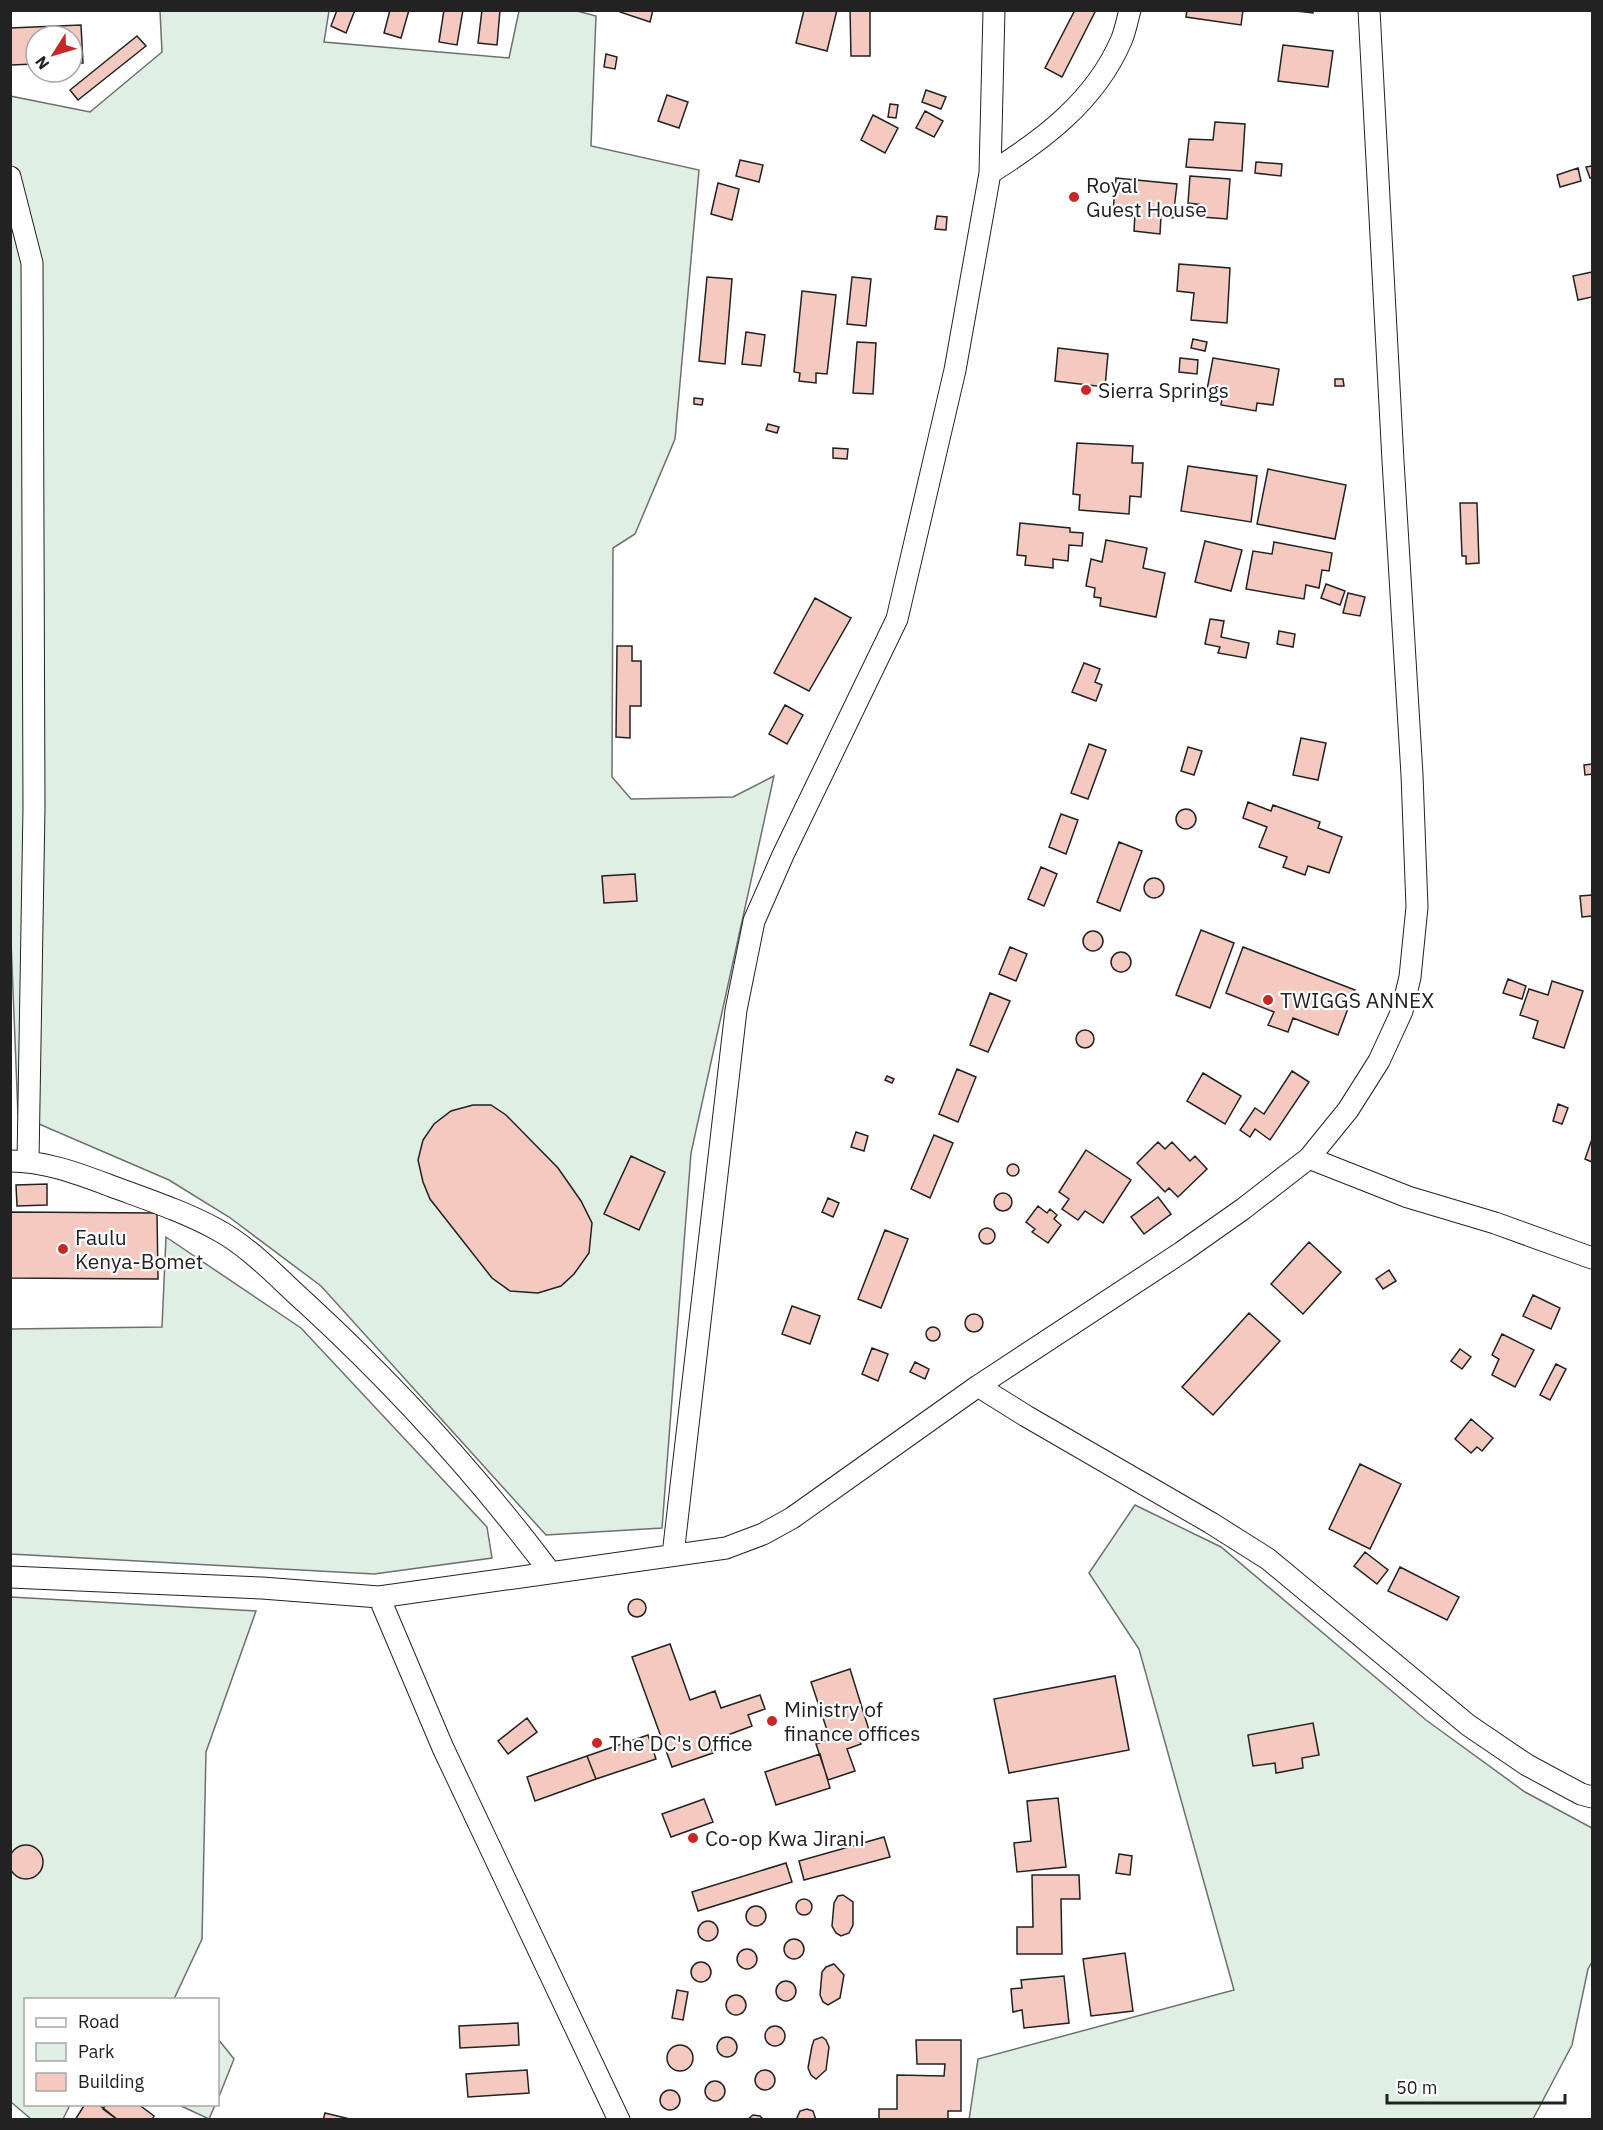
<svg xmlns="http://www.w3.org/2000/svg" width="1603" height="2130" font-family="'IBM Plex Sans',sans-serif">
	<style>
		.green { fill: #e0efe3; stroke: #6f6f6f; stroke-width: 1.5 }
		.building { fill: #f3c9c0; stroke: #222; stroke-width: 1.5 }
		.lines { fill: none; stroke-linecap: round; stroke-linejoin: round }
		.minor-casing { stroke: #222; stroke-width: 23 }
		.minor { stroke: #fff; stroke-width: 21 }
		.poi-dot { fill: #c62828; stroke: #fff; stroke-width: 2 }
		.labels { text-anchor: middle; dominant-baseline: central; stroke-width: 4.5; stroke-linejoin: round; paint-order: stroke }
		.poi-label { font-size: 21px; fill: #222; stroke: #fff; text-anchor: start }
	</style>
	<rect width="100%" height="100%" fill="#fff"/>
	<!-- green -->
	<path class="green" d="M160,11H329L324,42L509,58L519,11H577L596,16L591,146L699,170L675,439L635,534L613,548L612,777L631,799L733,797L774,776L691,1153L662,1528L546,1535L321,1286L229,1217L169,1180L18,1115L10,915V96L90,112L162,52Z
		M166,1237L301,1328L487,1527L492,1558L374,1574L11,1554V1329L162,1327Z
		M1135,1505L1221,1547L1426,1720L1525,1792L1592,1828V1962L1588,1969L1572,2045L1533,2119L969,2120L978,2059L1234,1990L1139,1649L1089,1573Z
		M11,1597L256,1611L206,1752L202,1939L174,1999L26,2000V2104L70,2105L63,2119H31L11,2102Z
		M218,2039L234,2059L218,2099Z
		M179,2105H215L209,2119Z"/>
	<!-- building -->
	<path class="building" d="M337,10H355L346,33L331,26Z
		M390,10H409L401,38L384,33Z
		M444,10H463L457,45L439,42Z
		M482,10H500L497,45L478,43Z
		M620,10H653L650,22L620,12Z
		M804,10H837L827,51L796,43Z
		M850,10H870V56H851Z
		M1075,10H1096L1062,77L1045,68Z
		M1187,10H1243L1241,25L1186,17Z
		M1287,10H1313V13Z
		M81,25L83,63H72V36H36V64L10,65V28Z
		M137,36L146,46L78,100L70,90Z
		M1283,45L1333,51L1328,87L1278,81Z
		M606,54L617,57L615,69L604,67Z
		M926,90L946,97L941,109L922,102Z
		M667,95L688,102L679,128L658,121Z
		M890,104L898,105L896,118L888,117Z
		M925,111L943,121L934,137L916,128Z
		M873,115L898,128L885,153L861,140Z
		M1215,122L1245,124L1242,171L1186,167L1189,139L1213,140Z
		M740,160L763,165L759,182L736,176Z
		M1256,162L1282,164L1281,176L1255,173Z
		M1592,166V178H1590L1586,167Z
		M1578,168L1581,181L1560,187L1557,175Z
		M1190,176L1230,179L1227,219L1202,217L1203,205L1188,203Z
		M1116,178L1177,184L1173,218L1161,216L1160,234L1134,231L1135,214L1113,211Z
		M718,183L739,189L732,220L711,214Z
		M937,216L947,217L946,230L935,229Z
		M1179,264L1230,268L1227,323L1191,320L1194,293L1177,291Z
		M1592,272V297L1578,300L1573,276Z
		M707,277L732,279L725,364L699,361Z
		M852,277L871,279L866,326L847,324Z
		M802,291L836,295L827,374L816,373V383L799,381L800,373L794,372Z
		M746,332L765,335L761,366L742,364Z
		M1193,339L1207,342L1205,351L1191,348Z
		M857,342L876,343L873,394L853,393Z
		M1058,348L1108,354L1105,387L1055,381Z
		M1180,358L1198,360L1197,374L1179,372Z
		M1213,358L1279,369L1273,405L1257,403L1256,411L1221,405L1222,397L1206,395Z
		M1335,379H1343L1344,386H1335Z
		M694,398L703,399L702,405L694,404Z
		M768,424L779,427L777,433L766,430Z
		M1077,443L1133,446L1132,463H1143L1141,497L1130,496L1129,514L1079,510L1080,495L1073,494Z
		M833,448L848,449L847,459L833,458Z
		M1188,466L1257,476L1251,522L1181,511Z
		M1268,469L1346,485L1335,539L1257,524Z
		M1460,503H1477L1479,563L1466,564V556H1462Z
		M1020,523L1070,528V532L1083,533L1082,546L1069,545L1068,561L1053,559V568L1025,565L1026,556L1017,555Z
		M1106,540L1147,548L1143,568L1165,573L1156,617L1100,606L1101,598L1094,597L1095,588L1086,586L1091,559L1102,562Z
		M1205,541L1242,550L1231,591L1195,582Z
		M1274,542L1332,553L1329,571L1322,570L1319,588L1306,585L1304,599L1246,589L1253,551L1272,554Z
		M1326,584L1345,591L1340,605L1321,598Z
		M1348,593L1365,597L1360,616L1343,613Z
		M815,598L851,618L809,691L774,673Z
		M1210,619L1224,621L1221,637L1249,643L1246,658L1218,653L1220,647L1205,644Z
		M1279,631L1295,634L1293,647L1277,644Z
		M617,646H632V661H641V706H630V738L616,737Z
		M1084,663L1100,669L1095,682L1102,685L1096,701L1072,692Z
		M785,705L803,715L787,744L769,734Z
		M1301,738L1326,743L1318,780L1293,775Z
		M1089,744L1106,750L1088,799L1071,793Z
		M1188,747L1202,751L1194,775L1181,771Z
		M1592,764V774L1585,775L1584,765Z
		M1248,802L1271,811L1273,805L1320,822L1318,828L1342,837L1329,873L1308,866L1305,875L1283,867L1287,857L1259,847L1267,827L1243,818Z
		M1176 819a10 10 0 1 1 20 0a10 10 0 1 1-20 0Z
		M1061,814L1078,820L1066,854L1049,847Z
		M1119,842L1142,851L1120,911L1097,902Z
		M1041,867L1057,874L1044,906L1028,899Z
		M635,874L637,901L604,903L602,876Z
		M1144 888a10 10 0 1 1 20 0a10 10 0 1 1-20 0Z
		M1592,895V916L1582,917L1580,896Z
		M1201,930L1234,943L1210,1008L1176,995Z
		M1083 941a10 10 0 1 1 20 0a10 10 0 1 1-20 0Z
		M1010,947L1027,954L1016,981L999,974Z
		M1243,947L1355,990L1338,1035L1293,1018L1288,1032L1268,1025L1274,1012L1226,993Z
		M1111 962a10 10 0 1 1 20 0a10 10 0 1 1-20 0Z
		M1508,979L1526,986L1522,999L1503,993Z
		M1552,981L1583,991L1564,1048L1533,1038L1538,1021L1520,1015L1529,989L1548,995Z
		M990,993L1010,1001L988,1052L970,1045Z
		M1076 1039a9 9 0 1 1 18 0a9 9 0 1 1-18 0Z
		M957,1069L976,1077L958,1122L939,1114Z
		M1292,1071L1309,1082L1270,1140L1255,1129L1250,1137L1240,1130L1255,1108L1264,1114Z
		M1203,1073L1241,1096L1225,1124L1187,1101Z
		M887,1076L894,1079L892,1083L885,1080Z
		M1558,1104L1568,1108L1562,1124L1553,1121Z
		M473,1105H491L506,1115L558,1168L581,1201L592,1223L589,1253L574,1274L561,1286L538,1293L510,1291L492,1278L430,1199L423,1182L418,1160L423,1140L434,1124L451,1111Z
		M856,1132L868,1136L864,1151L851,1147Z
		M934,1135L953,1143L930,1198L911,1189Z
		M1592,1139V1162L1585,1159Z
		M1158,1142L1165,1149L1172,1142L1190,1161L1195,1156L1207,1169L1178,1197L1169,1188L1165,1192L1137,1163Z
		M1086,1150L1131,1180L1103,1223L1085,1211L1078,1220L1062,1209L1069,1199L1059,1192Z
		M631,1156L665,1172L639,1230L604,1214Z
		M1007 1170a6 6 0 1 1 12 0a6 6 0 1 1-12 0Z
		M47,1184V1205L17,1206L16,1185Z
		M994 1202a9 9 0 1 1 18 0a9 9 0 1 1-18 0Z
		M1158,1197L1171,1214L1144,1234L1131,1217Z
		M828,1198L839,1203L833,1217L822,1212Z
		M1038,1206L1047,1213L1050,1209L1057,1215L1054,1219L1061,1225L1048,1243L1032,1232L1035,1229L1026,1222Z
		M10,1212L157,1213L158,1279L10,1278Z
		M979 1236a8 8 0 1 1 16 0a8 8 0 1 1-16 0Z
		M885,1230L908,1239L881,1308L858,1299Z
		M1309,1242L1341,1272L1303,1314L1271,1284Z
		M1389,1270L1396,1281L1383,1289L1376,1279Z
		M1533,1295L1560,1308L1551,1329L1523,1316Z
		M792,1306L820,1316L810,1344L782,1334Z
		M1249,1313L1280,1341L1213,1415L1182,1387Z
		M965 1323a9 9 0 1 1 18 0a9 9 0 1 1-18 0Z
		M926 1334a7 7 0 1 1 14 0a7 7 0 1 1-14 0Z
		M1502,1334L1534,1350L1515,1387L1492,1375L1499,1359L1492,1355Z
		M872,1348L888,1354L878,1381L862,1374Z
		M1460,1349L1471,1357L1462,1369L1451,1361Z
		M915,1362L929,1369L925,1379L910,1372Z
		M1556,1364L1566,1369L1550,1400L1540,1395Z
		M1471,1419L1493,1438L1482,1451L1477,1447L1471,1453L1455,1439Z
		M1360,1464L1401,1484L1370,1549L1329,1529Z
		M1365,1552L1388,1570L1377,1584L1354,1566Z
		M1400,1567L1459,1597L1447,1620L1388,1591Z
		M628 1608a9 9 0 1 1 18 0a9 9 0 1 1-18 0Z
		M670,1644L690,1700L715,1691L721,1708L760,1695L765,1709L748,1715L752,1726L709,1742L713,1753L672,1767L632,1657Z
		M850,1669L869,1730L858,1734L861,1744L847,1749L855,1771L828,1780L816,1744L830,1739L811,1682Z
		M1115,1676L1129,1750L1009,1773L994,1699Z
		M527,1718L537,1732L508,1754L498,1741Z
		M1313,1723L1319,1755L1302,1758L1303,1768L1276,1773L1275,1763L1253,1766L1248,1735Z
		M648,1735L656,1759L596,1779L587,1756Z
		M820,1754L830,1788L776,1805L765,1772Z
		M587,1756L596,1779L535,1801L527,1777Z
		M1058,1798L1066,1867L1017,1872L1014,1843L1031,1841L1027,1801Z
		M704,1799L713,1822L671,1837L662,1814Z
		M884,1837L890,1857L804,1880L799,1861Z
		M9 1862a17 17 0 1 1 34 0a17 17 0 1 1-34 0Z
		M1119,1854L1132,1856L1130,1875L1116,1873Z
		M786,1863L792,1882L698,1911L692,1892Z
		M1032,1875H1079L1080,1899H1061L1062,1954H1017V1927H1033Z
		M843,1895L853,1902V1925L849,1933L841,1936L836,1933L832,1926L834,1903L838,1896Z
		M796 1907a8 8 0 1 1 16 0a8 8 0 1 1-16 0Z
		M746 1916a10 10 0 1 1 20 0a10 10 0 1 1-20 0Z
		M698 1931a10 10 0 1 1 20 0a10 10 0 1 1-20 0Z
		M784 1949a10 10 0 1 1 20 0a10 10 0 1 1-20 0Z
		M737 1959a10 10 0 1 1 20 0a10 10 0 1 1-20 0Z
		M1125,1953L1133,2011L1091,2016L1083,1959Z
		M691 1972a10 10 0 1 1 20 0a10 10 0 1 1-20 0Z
		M834,1964L844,1975L840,1998L828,2005L823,2002L820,1995L822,1972L826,1967Z
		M1064,1976L1069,2023L1024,2028L1022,2010L1013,2012L1011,1989L1022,1988L1021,1980Z
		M776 1991a10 10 0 1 1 20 0a10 10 0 1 1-20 0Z
		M677,1990L688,1992L683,2020L672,2018Z
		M726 2005a10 10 0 1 1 20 0a10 10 0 1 1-20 0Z
		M518,2023L519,2045L460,2048L459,2026Z
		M765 2036a10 10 0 1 1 20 0a10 10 0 1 1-20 0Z
		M822,2037L826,2040L829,2047L826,2070L816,2079L811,2075L808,2068L812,2046L814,2040Z
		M717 2047a10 10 0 1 1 20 0a10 10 0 1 1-20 0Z
		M916,2040H961V2111H948V2120H879V2109H897V2075L944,2076L945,2064H917Z
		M667 2058a13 13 0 1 1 26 0a13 13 0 1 1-26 0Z
		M527,2070L529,2093L468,2097L466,2074Z
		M755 2080a10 10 0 1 1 20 0a10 10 0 1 1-20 0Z
		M705 2091a10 10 0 1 1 20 0a10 10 0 1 1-20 0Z
		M660 2100a10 10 0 1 1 20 0a10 10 0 1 1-20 0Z
		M85,2104H98L118,2120H75Z
		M106,2104H138L154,2116L152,2120H118L103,2109Z
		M807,2109L813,2111L816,2120H796L800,2111Z
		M325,2113L354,2120H323Z
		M753,2115L760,2116L764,2120H747Z"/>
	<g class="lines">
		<defs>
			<path id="minor" d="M990,173C1043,140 1095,101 1121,41C1125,32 1127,21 1130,10
				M10,177L32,263L34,807L28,1161
				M1309,1158L1408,1197L1495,1223L1592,1258
				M10,1161C45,1161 79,1174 111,1186C146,1199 183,1211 216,1229C250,1247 278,1278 307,1304C396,1386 477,1475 550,1572
				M978,1386L1026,1416L1211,1523L1268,1559L1468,1725L1527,1765L1581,1794L1592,1797
				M673,1555L736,1010L754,921L783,855L897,619L955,370L990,173L994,10
				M10,1577L262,1588L379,1597L726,1548L763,1534L792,1518L978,1386L1182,1252L1243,1209L1309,1158L1348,1110L1379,1061L1402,1011L1410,977L1417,907L1412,775L1393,461L1369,10
				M379,1597L443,1748L619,2120"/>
		</defs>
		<!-- minor casing -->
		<use href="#minor" class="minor-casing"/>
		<!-- minor -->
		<use href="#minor" class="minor"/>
	</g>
	<!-- markers -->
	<g class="poi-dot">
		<circle cx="1074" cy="197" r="6"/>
		<circle cx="1086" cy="390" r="6"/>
		<circle cx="1268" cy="1000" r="6"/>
		<circle cx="63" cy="1249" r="6"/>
		<circle cx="772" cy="1721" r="6"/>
		<circle cx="597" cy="1743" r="6"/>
		<circle cx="693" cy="1838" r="6"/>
	</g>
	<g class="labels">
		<!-- poi labels -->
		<g class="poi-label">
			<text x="1086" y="185">Royal<tspan x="1086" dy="24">Guest House</tspan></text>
			<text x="1098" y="390">Sierra Springs</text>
			<text x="1280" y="1000">TWIGGS ANNEX</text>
			<text x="75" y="1237">Faulu<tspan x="75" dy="24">Kenya-Bomet</tspan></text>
			<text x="784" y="1709">Ministry of<tspan x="784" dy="24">finance offices</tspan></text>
			<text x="609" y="1743">The DC's Office</text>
			<text x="705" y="1838">Co-op Kwa Jirani</text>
		</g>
	</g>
	<!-- border -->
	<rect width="1603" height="2130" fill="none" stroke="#222222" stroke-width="24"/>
	<!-- legend -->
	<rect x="24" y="1998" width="195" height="108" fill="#ffffff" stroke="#a7a7a7" stroke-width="1.5"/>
	<rect x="36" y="2018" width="30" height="9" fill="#ffffff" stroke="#a7a7a7" stroke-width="1.5"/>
	<text x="78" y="2028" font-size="18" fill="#222222">Road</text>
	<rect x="36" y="2043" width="30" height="18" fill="#e0efe3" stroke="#a7a7a7" stroke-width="1.5"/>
	<text x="78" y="2058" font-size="18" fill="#222222">Park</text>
	<rect x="36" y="2073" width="30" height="18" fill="#f3c9c0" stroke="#a7a7a7" stroke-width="1.5"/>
	<text x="78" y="2088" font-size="18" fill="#222222">Building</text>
	<!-- north arrow -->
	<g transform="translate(54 54) rotate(233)"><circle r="28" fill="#ffffff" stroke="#a7a7a7" stroke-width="1.5"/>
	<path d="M0-4.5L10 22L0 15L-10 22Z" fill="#c62828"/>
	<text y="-9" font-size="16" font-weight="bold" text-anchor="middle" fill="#222222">N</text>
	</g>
	<!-- scale -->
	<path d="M1387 2094v9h178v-9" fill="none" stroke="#222222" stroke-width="3"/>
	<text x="1396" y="2094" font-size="18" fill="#222222" stroke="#ffffff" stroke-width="4.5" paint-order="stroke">50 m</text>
</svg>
